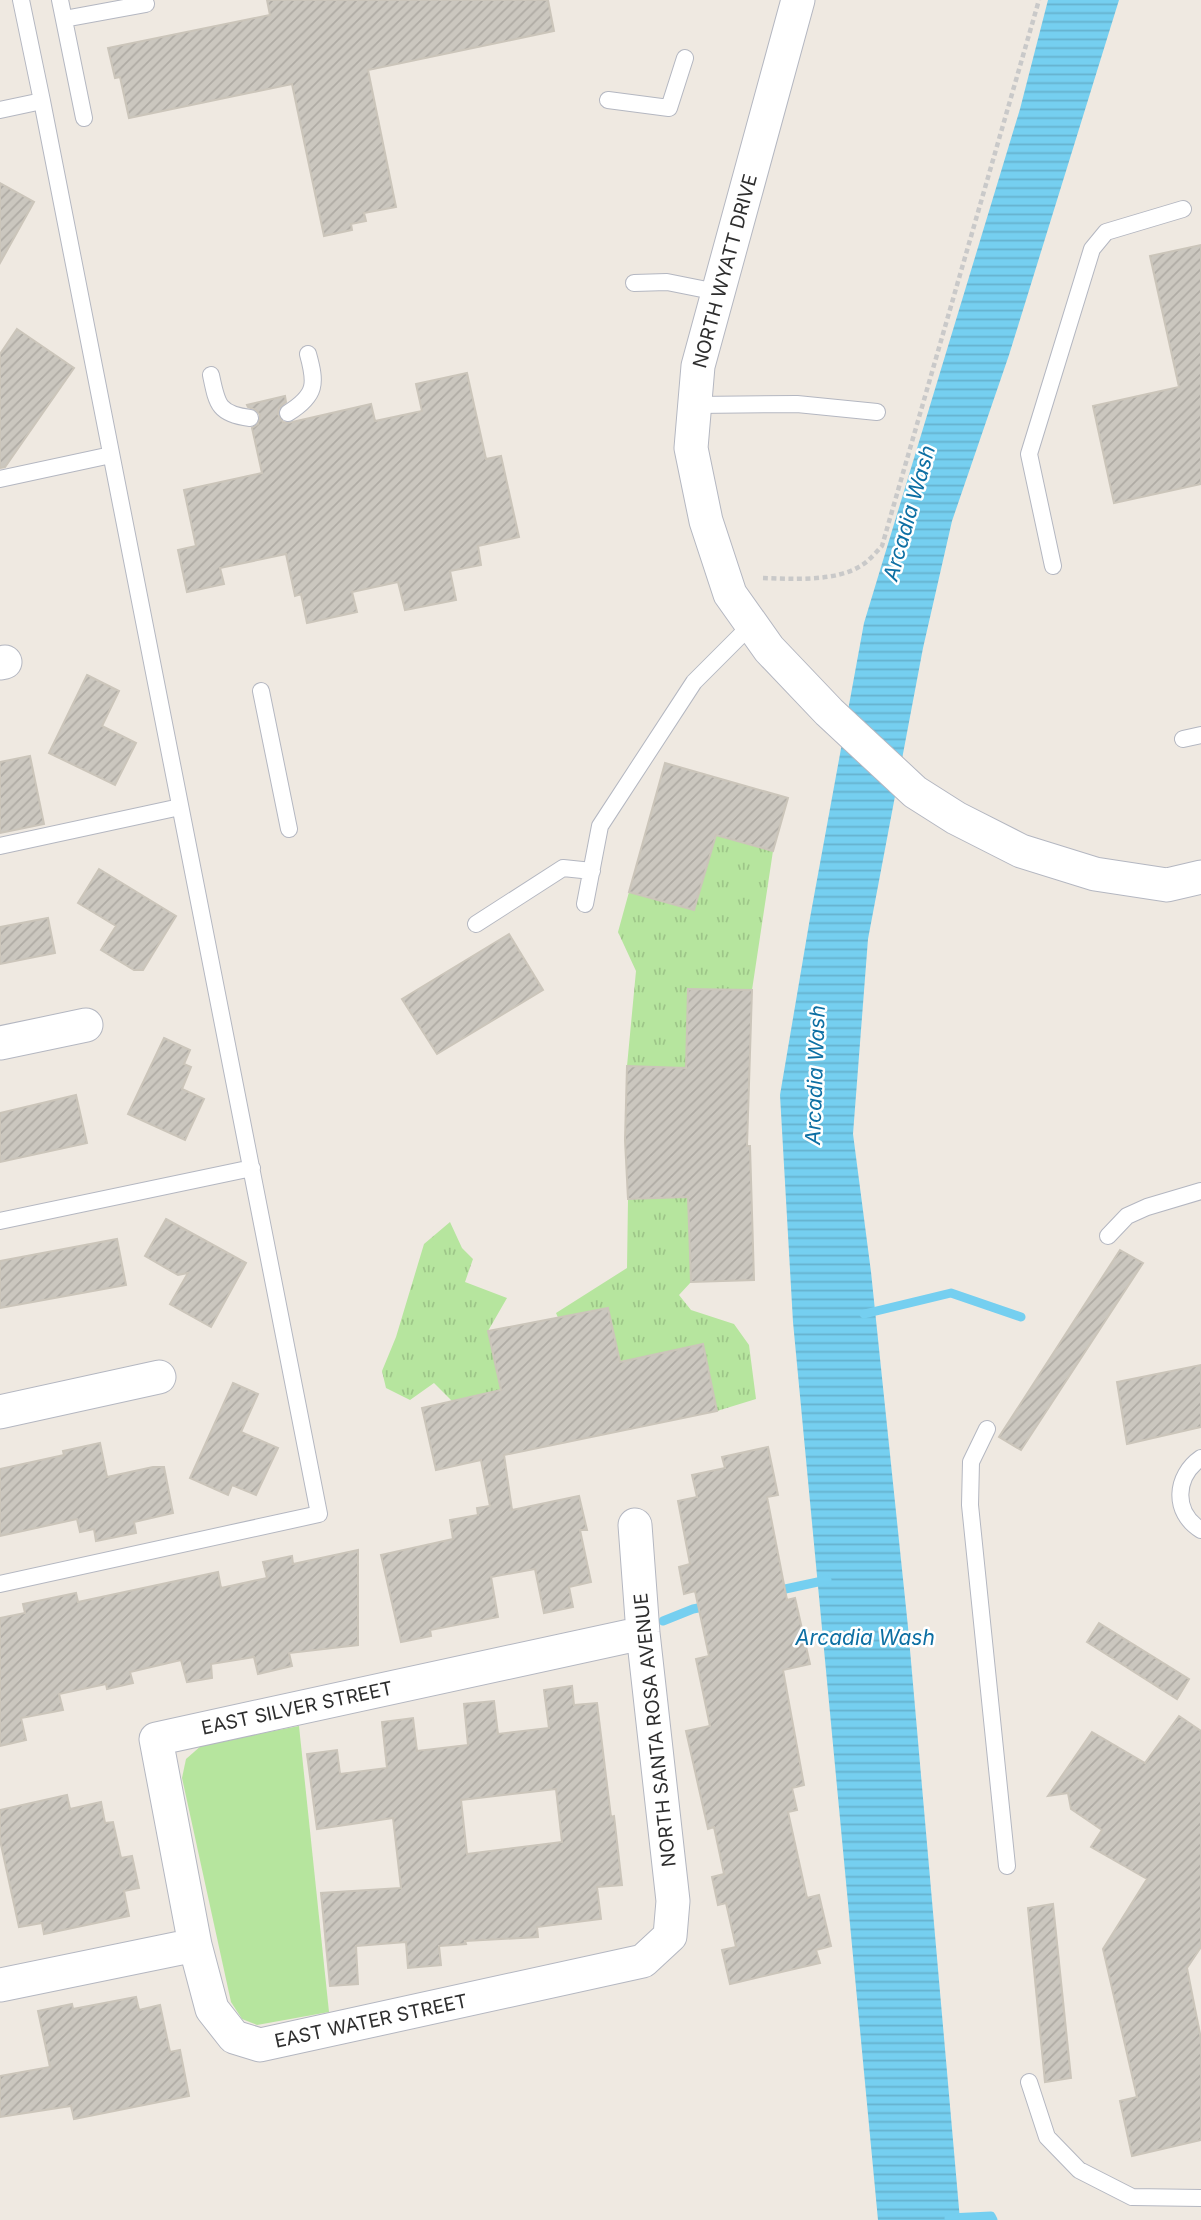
<svg xmlns="http://www.w3.org/2000/svg" width="1201" height="2220" font-family="Inter,sans-serif">
	<style>
		.grass { fill: url(#grass-tufts) }
		.park { fill: #b6e59e }
		.water { fill: url(#water-rules) }
		.lines { fill: none; stroke-linecap: round; stroke-linejoin: round }
		.stream { stroke: #75cff0; stroke-width: 9 }
		.building { fill: url(#building-hatch); stroke: #cbc5ba; stroke-width: 2; fill-rule: evenodd }
		.lane-casing { stroke: #b4b7c1; stroke-width: 18 }
		.street-casing { stroke: #b4b7c1; stroke-width: 35 }
		.path { stroke: #c9c9c9; stroke-width: 4.5; stroke-dasharray: 5 3.5; stroke-linecap: butt }
		.lane { stroke: #fff; stroke-width: 16 }
		.street { stroke: #fff; stroke-width: 33 }
		.labels { text-anchor: middle; dominant-baseline: central; stroke-width: 5; stroke-linejoin: round; paint-order: stroke }
		.street-label { font-size: 19px; fill: #2e2e2e; stroke: #fff }
		.water-label { font-size: 21px; font-style: italic; fill: #0d6fa3; stroke: #fff }
	</style>
	<defs>
		<pattern id="grass-tufts" width="24" height="20" patternUnits="userSpaceOnUse" patternTransform="scale(1.75)"><rect width="24" height="20" fill="#b6e59e"/><path d="M3 7l-1-3M5 7V3M7 7l1-3M15 17l-1-3M17 17v-4M19 17l1-3" fill="none" stroke="#9dc588"/></pattern>
		<pattern id="water-rules" width="6" height="5" patternUnits="userSpaceOnUse" patternTransform="scale(1.75)"><rect width="6" height="5" fill="#75cff0"/><path d="M0 2.5h6" fill="none" stroke="#66b2ce"/></pattern>
		<pattern id="building-hatch" width="6" height="6" patternUnits="userSpaceOnUse" patternTransform="scale(1.75)"><rect width="6" height="6" fill="#cbc7bf"/><path d="M-1 1l2-2M0 6l6-6M5 7l2-2" fill="none" stroke="#afaba4"/></pattern>
	</defs>
	<rect width="100%" height="100%" fill="#efe9e1"/>
	<!-- grass -->
	<path class="grass" d="M716,835L773,851L752,990L688,989L686,1068L627,1066L636,971L618,932L629,892L694,909Z
		M688,1197L691,1282L679,1295L691,1310L734,1324L749,1345L756,1399L717,1411L703,1344L620,1362L560,1322L556,1313L627,1268L628,1199Z
		M450,1222L462,1248L473,1259L465,1282L507,1298L488,1331L501,1390L452,1401L434,1383L410,1400L386,1388L382,1371L396,1337L424,1244Z"/>
	<!-- park -->
	<path class="park" d="M299,1726L329,2012L257,2025L242,2019L231,2002L182,1778L186,1759L202,1745Z"/>
	<!-- water -->
	<path class="water" d="M1048,0H1119L1009,355L952,521L923,648L868,939L853,1134L871,1272L908,1627L960,2220H878L793,1322L780,1095L810,918L864,623L1020,109Z"/>
	<g class="lines">
		<!-- stream -->
		<path class="stream" d="M864,1314L951,1293L1021,1317
			M776,1591L827,1580
			M663,1621L693,1609L708,1606
			M949,2218L991,2216L993,2220"/>
	</g>
	<!-- building -->
	<path class="building" d="M267,0H548L554,31L368,70L396,207L364,213L366,221L351,224L352,230L324,236L292,84L129,118L120,77L115,78L108,48L270,15Z
		M0,183L34,202L0,263Z
		M1201,245V484L1114,503L1093,406L1179,387L1150,256Z
		M17,329L74,368L5,467L0,468V354Z
		M467,373L486,459L501,456L519,537L478,546L481,565L450,571L456,600L405,610L398,582L352,592L357,612L307,623L301,594L295,596L286,554L220,568L224,584L187,592L178,550L196,546L184,490L262,473L252,428L258,424L260,415L256,410L248,407L247,405L285,396L286,402L279,408L278,414L283,422L288,423L371,404L375,421L422,411L416,384Z
		M87,675L119,691L102,726L136,743L115,785L49,753Z
		M30,756L44,824L0,833V762Z
		M665,763L788,798L773,851L716,835L694,910L629,892Z
		M99,869L176,916L143,970H134L101,950L116,926L78,903Z
		M48,918L55,953L0,964V927Z
		M509,934L543,990L437,1054L402,999Z
		M688,989L752,990L747,1146H750L754,1280L691,1282L688,1197L628,1199L625,1140L627,1066L686,1068Z
		M164,1038L190,1050L184,1064L191,1067L182,1089L204,1099L185,1140L128,1114Z
		M76,1095L87,1143L0,1162V1113Z
		M166,1219L246,1263L211,1327L170,1304L188,1273L178,1275L145,1256Z
		M117,1239L126,1285L0,1308V1261Z
		M1120,1250L1143,1263L1021,1450L999,1437Z
		M608,1308L620,1362L703,1344L717,1411L504,1455L512,1510L579,1496L587,1530H580L591,1582L569,1587L573,1607L544,1613L535,1569L491,1577L498,1617L430,1630L431,1636L401,1642L381,1555L453,1539L450,1520L478,1515L477,1508L490,1506L481,1460L436,1470L422,1408L501,1390L488,1331Z
		M1201,1365V1427L1127,1444L1117,1382Z
		M233,1383L258,1394L241,1432L278,1448L256,1495L232,1485L228,1495L190,1478Z
		M100,1443L107,1477L153,1467H164L173,1513L134,1522L136,1533L96,1541L94,1529L80,1532L77,1519L0,1536V1469L64,1455L63,1451Z
		M768,1447L778,1495L767,1497L787,1600L795,1598L810,1664L783,1670L804,1785L792,1788L797,1810L788,1812L807,1898L819,1895L831,1946L816,1950L820,1963L730,1984L722,1950L736,1947L726,1903L718,1905L712,1877L724,1874L714,1827L708,1829L686,1731L710,1726L696,1659L709,1656L695,1591L684,1594L679,1567L690,1564L678,1501L697,1497L692,1475L725,1468L722,1457Z
		M358,1550V1645L289,1653L292,1666L258,1674L254,1657L211,1664L212,1678L187,1682L181,1660L130,1672L133,1683L107,1689L106,1684L59,1694L63,1710L21,1718L26,1740L0,1746V1618L25,1613L23,1604L76,1593L78,1602L218,1572L221,1588L267,1578L263,1562L292,1556L293,1564Z
		M1099,1623L1189,1679L1177,1699L1087,1642Z
		M572,1686L574,1705L597,1703L611,1817L614,1816L622,1885L597,1887L601,1919L537,1927L538,1937L465,1941L466,1944L439,1946L441,1965L408,1968L406,1942L356,1946L358,1984L330,1986L321,1893L401,1888L393,1818L317,1829L307,1754L337,1750L340,1774L387,1768L382,1722L413,1718L417,1751L468,1745L464,1704L494,1701L498,1734L549,1728L544,1690ZM556,1789L562,1842L467,1854L461,1800Z
		M1179,1716L1201,1731V1947L1187,1968L1201,2039V2140L1132,2156L1120,2101L1137,2097L1103,1949L1147,1879L1091,1847L1102,1830L1071,1809L1068,1793L1048,1796L1092,1732L1145,1763Z
		M67,1795L70,1809L101,1802L105,1823L113,1822L121,1858L132,1856L139,1888L124,1891L129,1916L44,1934L42,1923L19,1927L0,1840V1810Z
		M1053,1904L1071,2078L1045,2082L1028,1908Z
		M136,1997L139,2010L160,2005L170,2052L180,2050L189,2096L74,2119L71,2106L0,2117V2076L50,2067L38,2011L72,2004L73,2009Z"/>
	<g class="lines">
		<defs>
			<path id="lane" d="M60,0L84,118
				M64,19L146,4
				M608,100L669,108L685,58
				M0,110L42,101L21,0
				M634,283L667,282L717,292
				M211,375C217,404 218,414 250,418
				M695,405L797,404L877,412
				M288,413C317,395 316,383 308,354
				M0,479L111,455
				M1053,566L1029,454L1092,249L1106,232L1183,209
				M261,691L289,829
				M1183,739L1201,735
				M0,846L180,807
				M585,904L600,826L694,682L752,624
				M476,924L563,868L592,871
				M0,1221L252,1168
				M1108,1236L1127,1216L1147,1207L1201,1191
				M987,1429L971,1462L970,1505L1007,1866
				M1201,1458C1175,1476 1172,1512 1201,1530
				M0,1584L319,1514L42,101
				M1029,2082L1047,2137L1079,2170L1132,2197L1201,2198"/>
			<path id="street" d="M798,0L698,366L691,448L706,521L730,594L769,649L829,712L915,792L956,818L1021,851L1095,874L1167,885L1201,877
				M0,663L5,662
				M0,1043L86,1025
				M0,1412L159,1377
				M635,1525L643,1633L673,1901L670,1936L643,1961L260,2045L234,2037L212,2009L195,1945L156,1739L643,1633
				M0,1985L195,1945"/>
		</defs>
		<!-- lane casing -->
		<use href="#lane" class="lane-casing"/>
		<!-- street casing -->
		<use href="#street" class="street-casing"/>
		<!-- path -->
		<path class="path" d="M763,578C792,579 837,582 862,565C869,561 876,552 882,546L1039,0"/>
		<!-- lane -->
		<use href="#lane" class="lane"/>
		<!-- street -->
		<use href="#street" class="street"/>
	</g>
	<g class="labels">
		<!-- street labels -->
		<g class="street-label">
			<text transform="translate(725 271) rotate(-75)">NORTH WYATT DRIVE</text>
			<text transform="translate(297 1708) rotate(-12)">EAST SILVER STREET</text>
			<text transform="translate(655 1730) rotate(-96)">NORTH SANTA ROSA AVENUE</text>
			<text transform="translate(371 2021) rotate(-12)">EAST WATER STREET</text>
		</g>
		<!-- water labels -->
		<g class="water-label">
			<text transform="translate(909 513) rotate(-74)">Arcadia Wash</text>
			<text transform="translate(815 1075) rotate(-88)">Arcadia Wash</text>
			<text x="865" y="1637">Arcadia Wash</text>
		</g>
	</g>
</svg>
